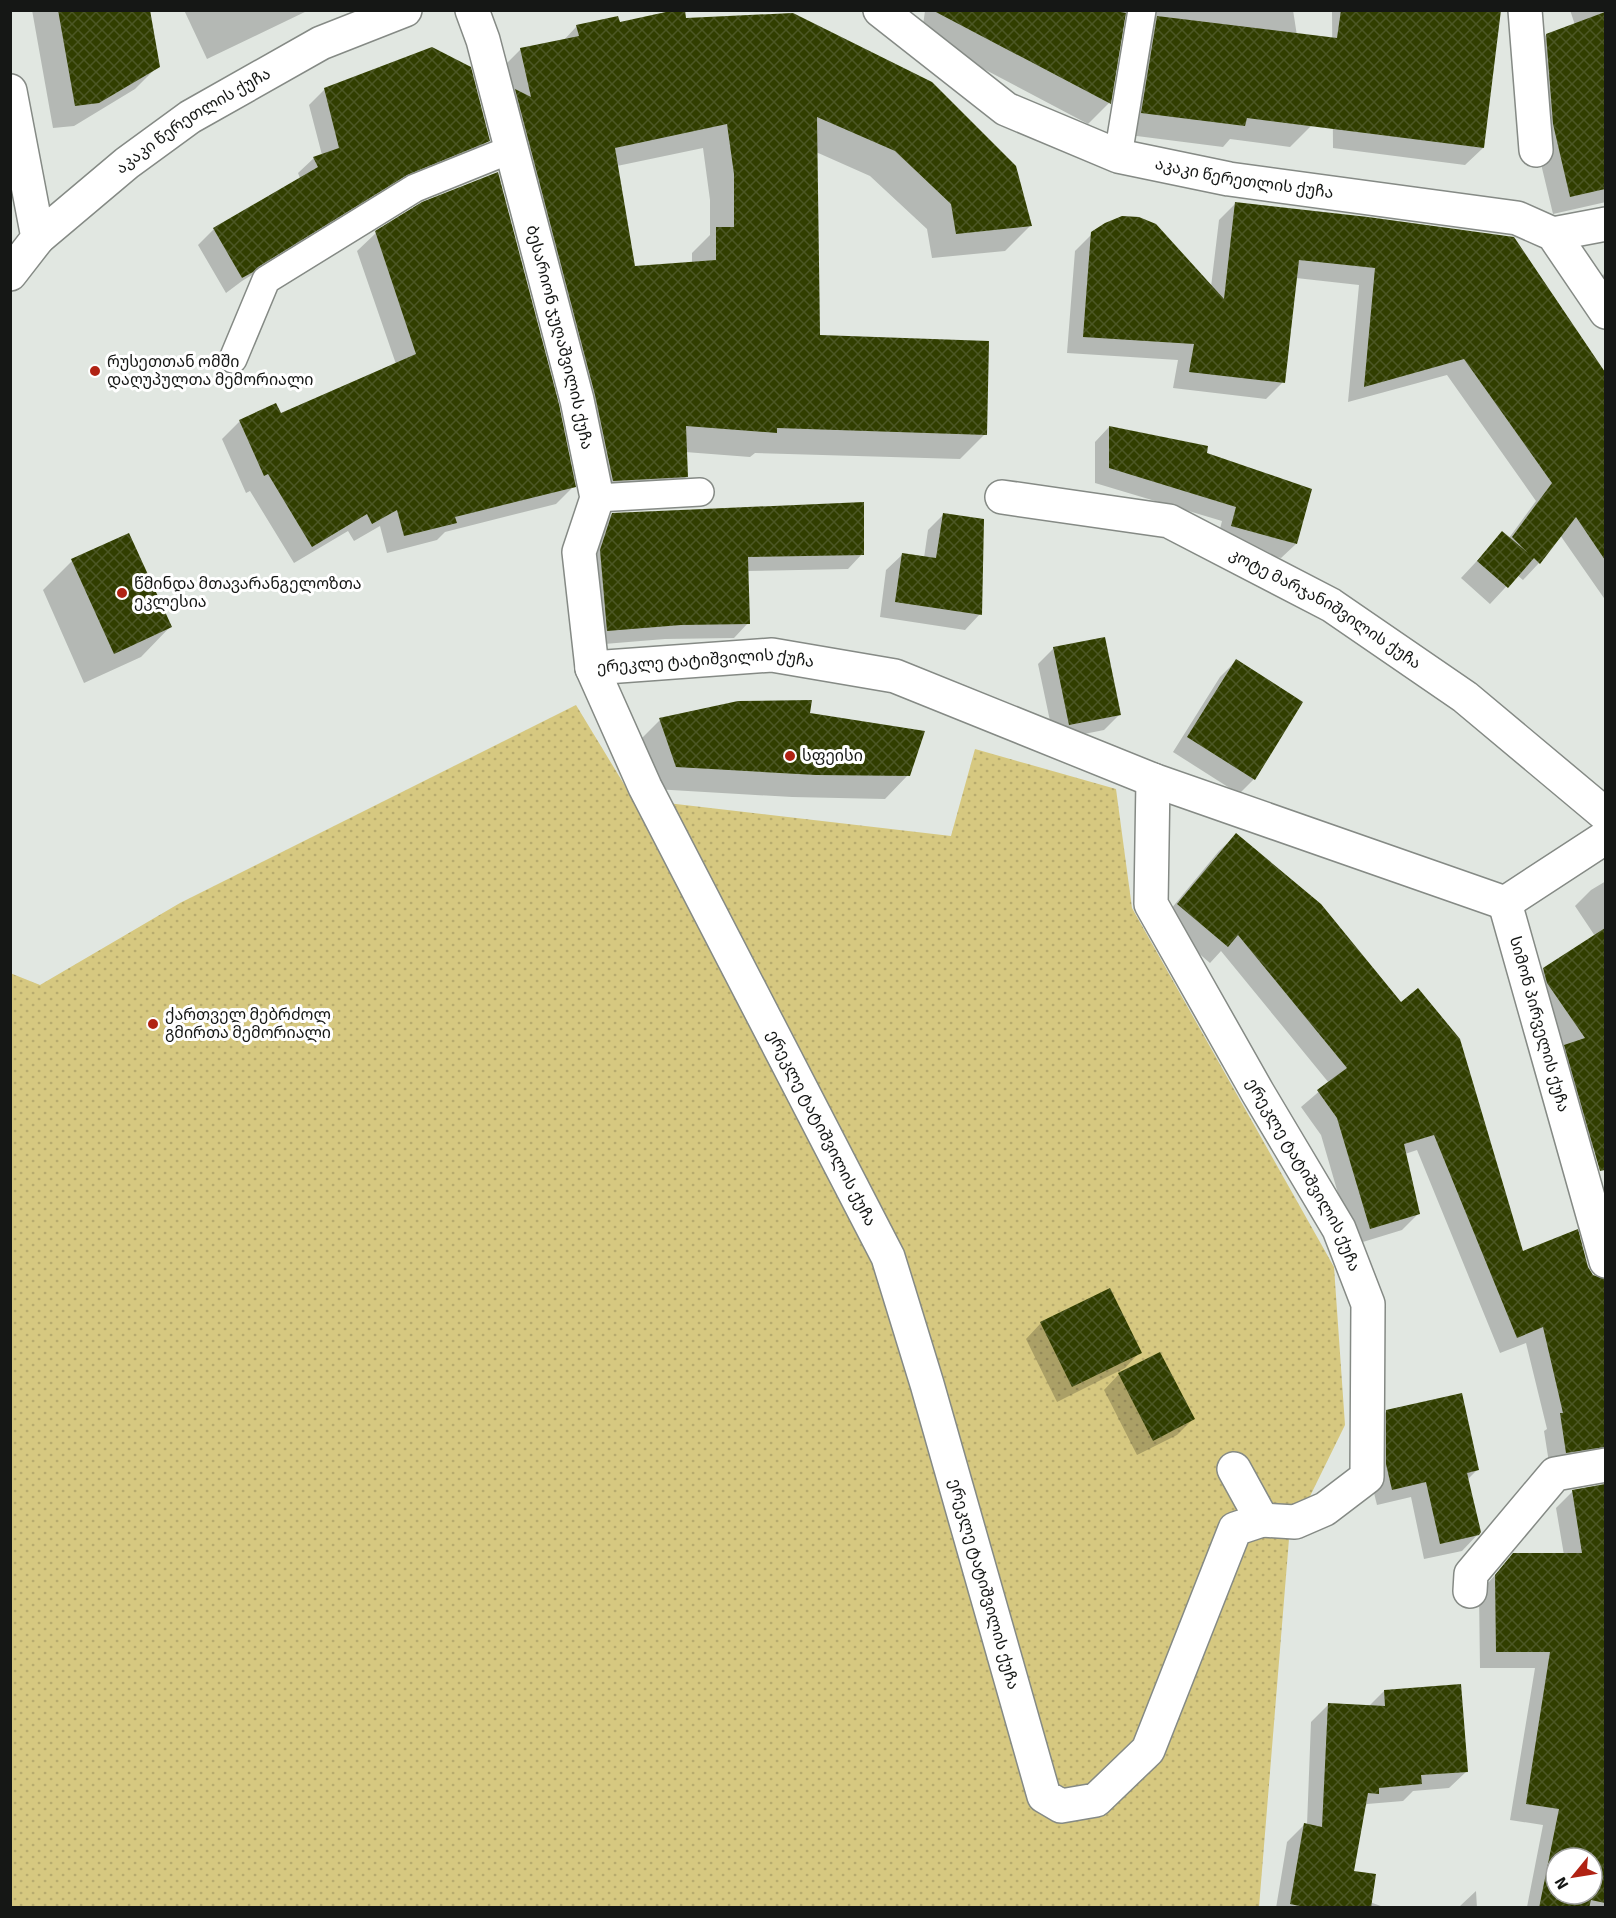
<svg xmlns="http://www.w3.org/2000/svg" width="1616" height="1918" font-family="Signika,'Noto Sans Georgian',sans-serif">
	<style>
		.green { fill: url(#green-dots) }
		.shadow { fill: #0003; fill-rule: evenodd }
		.building { fill: url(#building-cross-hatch); fill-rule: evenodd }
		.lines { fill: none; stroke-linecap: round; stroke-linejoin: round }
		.lane-casing { stroke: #858a85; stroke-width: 30 }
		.street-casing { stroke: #858a85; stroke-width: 36 }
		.secondary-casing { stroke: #858a85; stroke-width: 36 }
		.lane { stroke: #fff; stroke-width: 27 }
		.street { stroke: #fff; stroke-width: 33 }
		.secondary { stroke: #fff; stroke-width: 33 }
		.poi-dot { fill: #b02213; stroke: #fff; stroke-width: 2 }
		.labels { text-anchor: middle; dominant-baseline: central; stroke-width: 6; stroke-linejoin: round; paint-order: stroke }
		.street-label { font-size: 16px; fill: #151715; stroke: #fff }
		.poi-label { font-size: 16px; fill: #151715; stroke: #fff; text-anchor: start }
	</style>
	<defs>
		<pattern id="green-dots" width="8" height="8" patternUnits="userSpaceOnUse" patternTransform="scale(1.5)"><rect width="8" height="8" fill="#d6c880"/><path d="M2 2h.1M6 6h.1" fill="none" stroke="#b7ab6e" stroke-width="1.8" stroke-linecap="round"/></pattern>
		<pattern id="building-cross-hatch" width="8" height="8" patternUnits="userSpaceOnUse" patternTransform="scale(1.5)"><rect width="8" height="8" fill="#313e00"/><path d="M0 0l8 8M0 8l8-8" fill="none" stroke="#4c5725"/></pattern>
	</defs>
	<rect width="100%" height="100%" fill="#e1e7e1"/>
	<!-- green -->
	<path class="green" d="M576,705L633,799L951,836L975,749L1116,789L1132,908L1334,1267L1345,1425L1289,1539L1259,1907H11L10,973L40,985L180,903Z"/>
	<!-- shadow -->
	<path class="shadow" d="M32,10H149L158,66L135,89L74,126L53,128Z
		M184,10H309L207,59Z
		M921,10H1293L1311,126L1290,147L1230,139L1223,147L1121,134L1131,19L1124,15L1109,103L1088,124L942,47L923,25L925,11Z
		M1332,10H1500L1483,148L1465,165L1333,148Z
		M1570,10H1606V202L1553,214L1536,143L1529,53L1546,35L1575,25Z
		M685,19L1030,226L1005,251L932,258L927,229L870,176L816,152L819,336L985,434L960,459L755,453L750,457L685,452L687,476L662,501L588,506L496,74L521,49L563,41L577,26ZM703,148L710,200V235L692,253V264L634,268L617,166Z
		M325,89L488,140L473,156L390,190L242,281L226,293L198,245L214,229L300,178L298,173L314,158L322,155L309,105Z
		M423,203L574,486L556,504L445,532L437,540L387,553L380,526L354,541L348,531L294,563L250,491L246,493L222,439L240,421L280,415L396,364L357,251L376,233Z
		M1236,203L1511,238L1606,376V601L1560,535L1539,563L1523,580L1517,575L1490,604L1461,578L1503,533L1509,538L1536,501L1447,375L1348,402L1359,285L1296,278L1283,382L1266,399L1173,388L1178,360L1067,353L1075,251L1092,234L1211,287L1219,220Z
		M1606,272V287L1600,278Z
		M1109,427L1205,454L1296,544L1281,558L1217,541L1222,521L1095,483V442Z
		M612,514L862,554L848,569L747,571L748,623L734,638L665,639L592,645L585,565L597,529Z
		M944,514L980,614L965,630L880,617L886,570L902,555L924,558L928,530Z
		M72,561L170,627L141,657L84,683L43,590Z
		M1054,648L1119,715L1104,730L1054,740L1038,664Z
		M1236,661L1254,779L1239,794L1173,752L1220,677Z
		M808,714L908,775L885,799L792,797L654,789L637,743L660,720Z
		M1236,835L1522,1253L1587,1267L1591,1275L1600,1280H1606V1457L1550,1469L1544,1431L1547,1429L1526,1343L1500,1353L1417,1150L1405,1154L1419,1213L1402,1230L1353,1245L1321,1135L1301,1107L1329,1083L1221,951L1210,963L1161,921L1219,851Z
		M1606,881V1141L1576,1158L1549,1062L1564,1047L1531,1000L1527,986L1544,970L1595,936L1575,906L1591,890Z
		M1041,1323L1140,1352L1125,1368L1057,1402L1026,1339Z
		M1119,1374L1193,1419L1177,1435L1137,1455L1104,1390Z
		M1387,1411L1478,1469L1467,1480L1480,1532L1462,1551L1424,1559L1411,1497L1377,1505L1371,1481V1427Z
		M1606,1485V1908H1529L1527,1907L1543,1825L1510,1820L1535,1668H1480L1479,1593L1513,1555H1564L1556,1508L1573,1491ZM1556,1858H1592V1894H1556Z
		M1384,1691L1467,1771L1449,1788L1413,1791L1403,1801L1367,1804L1364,1807L1352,1872L1370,1902L1386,1908H1276L1287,1842L1304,1825H1307L1311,1722L1328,1705L1368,1707Z
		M1476,1891L1477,1908H1460V1906Z"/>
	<!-- building -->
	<path class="building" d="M58,10H150L160,67L99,103L75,106Z
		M675,10H685L686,18L793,13L932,82L1016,166L1032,226L956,234L951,204L895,151L817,117L820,335L989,341L987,435L777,428V433L686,426L688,477L613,481L595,395L515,89L531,97L520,48L579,36L576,25L618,16L620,22ZM727,124L734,174V227H716V260L635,266L615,148Z
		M932,10H1109L1126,13L1111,104Z
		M1341,10H1501L1484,148L1247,118L1245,126L1141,113L1157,16L1337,38Z
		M1605,12V189L1570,197L1553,124L1546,34Z
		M432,47L471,67L490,141L407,175L258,267L253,272L242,278L213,228L318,167L313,157L339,148L324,88Z
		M498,172L559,404L576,487L455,517L457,523L404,536L397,510L372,524L367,514L312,547L268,474L264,476L239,420L276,403L281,413L416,354L375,231L422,202Z
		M1235,202L1368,217L1514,237L1605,372V560L1576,517L1540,564L1534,558L1508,588L1477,561L1502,531L1528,553L1512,537L1552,483L1464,359L1364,387L1375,268L1299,260L1285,383L1189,372L1194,344L1083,337L1091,232L1105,223L1122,216L1139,217L1156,224L1224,299Z
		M1109,426L1208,446L1207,453L1312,489L1297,544L1231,526L1236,507L1109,468Z
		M864,502V555L748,557L750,624L681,625L607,631L600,550L612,513Z
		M943,513L984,519L982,615L895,602L902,553L936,558Z
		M129,533L172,627L114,654L71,559Z
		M1105,637L1121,715L1069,725L1053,647Z
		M1236,659L1303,702L1255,780L1187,737Z
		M812,700L810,713L925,731L910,776L816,775L676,767L659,718L738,701Z
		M1236,833L1321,904L1401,1002L1418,988L1460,1039L1523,1251L1578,1229L1588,1267L1593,1275L1605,1279V1447L1566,1453L1560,1413H1563L1543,1327L1517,1338L1434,1135L1404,1144L1420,1214L1370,1229L1337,1118L1317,1090L1347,1068L1238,935L1228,947L1177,904Z
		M1605,928V1170L1600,1171L1564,1045L1585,1038L1547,983L1543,968Z
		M1110,1288L1142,1353L1072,1387L1040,1322Z
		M1160,1352L1195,1419L1153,1441L1118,1373Z
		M1462,1393L1479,1470L1467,1473L1481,1532L1479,1535L1440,1544L1426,1482L1392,1490L1386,1464V1410Z
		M1605,1484V1903L1591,1900L1589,1908H1539L1559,1809L1526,1804L1550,1652H1496L1495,1575L1513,1553H1582L1572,1490ZM1556,1858H1592V1894H1556Z
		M1461,1684L1468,1772L1421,1775L1422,1784L1379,1788V1794L1368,1793L1354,1871L1376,1874L1371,1908H1309L1290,1904L1304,1823L1322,1827L1328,1703L1385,1706L1384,1690Z"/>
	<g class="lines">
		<defs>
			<path id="lane" d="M1118,156L1142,10
				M233,359L266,280L415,188L512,149
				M597,498L700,492"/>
			<g id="street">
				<path id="s1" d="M472,10L483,40L577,400L597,498L579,552L592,668L645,787L888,1257L927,1384L1044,1796L1061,1806L1096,1800L1148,1750L1235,1529L1262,1520L1234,1469"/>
				<path id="s2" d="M880,10L1006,109L1118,156L1229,179L1517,218L1553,234L1606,312"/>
				<path d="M1525,10L1536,150"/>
				<path d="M1553,234L1606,224"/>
				<path id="s3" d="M38,238L127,163L190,117L321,43L405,10"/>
				<path id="s4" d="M1002,497L1169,521L1331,605L1465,697L1606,815"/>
				<path id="s5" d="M592,668L772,655L895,676L1153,780L1505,903"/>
				<path id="s6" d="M1153,780L1151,904L1258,1093L1339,1229L1368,1304L1367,1477L1325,1509L1295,1522L1262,1520"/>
				<path id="s7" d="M1505,903L1606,1261"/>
				<path d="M1505,903L1606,837"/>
				<path d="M1470,1591L1471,1574L1555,1474L1606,1465"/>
			</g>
			<path id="secondary" d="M10,91L38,238L10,274"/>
		</defs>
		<!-- lane casing -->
		<use href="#lane" class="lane-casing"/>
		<!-- street casing -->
		<use href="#street" class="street-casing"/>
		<!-- secondary casing -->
		<use href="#secondary" class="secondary-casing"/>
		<!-- lane -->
		<use href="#lane" class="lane"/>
		<!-- street -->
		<use href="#street" class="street"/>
		<!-- secondary -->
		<use href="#secondary" class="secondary"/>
	</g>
	<!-- markers -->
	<g class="poi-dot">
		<circle cx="95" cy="371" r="6"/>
		<circle cx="122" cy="593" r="6"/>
		<circle cx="790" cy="756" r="6"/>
		<circle cx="153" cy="1024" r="6"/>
	</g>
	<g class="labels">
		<!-- street labels -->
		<g class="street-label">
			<text stroke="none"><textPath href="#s3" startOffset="195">აკაკი წერეთლის ქუჩა</textPath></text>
			<text stroke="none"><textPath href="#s2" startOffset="410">აკაკი წერეთლის ქუჩა</textPath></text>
			<text stroke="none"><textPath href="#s1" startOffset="339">ბესარიონ ჯუღაშვილის ქუჩა</textPath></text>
			<text stroke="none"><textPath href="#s4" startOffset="348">კოტე მარჯანიშვილის ქუჩა</textPath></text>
			<text stroke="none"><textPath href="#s5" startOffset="114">ერეკლე ტატიშვილის ქუჩა</textPath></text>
			<text stroke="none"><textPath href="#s7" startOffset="126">სიმონ პირველის ქუჩა</textPath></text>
			<text stroke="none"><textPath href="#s1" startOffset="1192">ერეკლე ტატიშვილის ქუჩა</textPath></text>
			<text stroke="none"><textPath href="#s6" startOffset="435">ერეკლე ტატიშვილის ქუჩა</textPath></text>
			<text stroke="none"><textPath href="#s1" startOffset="1678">ერეკლე ტატიშვილის ქუჩა</textPath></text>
		</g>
		<!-- poi labels -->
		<g class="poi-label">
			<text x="107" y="362">რუსეთთან ომში<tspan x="107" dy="18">დაღუპულთა მემორიალი</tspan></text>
			<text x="134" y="584">წმინდა მთავარანგელოზთა<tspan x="134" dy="18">ეკლესია</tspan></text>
			<text x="802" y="756">სფეისი</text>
			<text x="165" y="1015">ქართველ მებრძოლ<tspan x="165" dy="18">გმირთა მემორიალი</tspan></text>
		</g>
	</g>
	<!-- border -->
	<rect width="1616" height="1918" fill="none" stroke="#151715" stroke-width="24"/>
	<!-- north arrow -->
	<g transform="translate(1574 1876) rotate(240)"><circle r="28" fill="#ffffff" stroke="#a1a2a1" stroke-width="1.5"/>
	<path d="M0-4.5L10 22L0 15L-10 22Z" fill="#b02213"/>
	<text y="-9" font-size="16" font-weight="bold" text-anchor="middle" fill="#151715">N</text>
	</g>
</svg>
